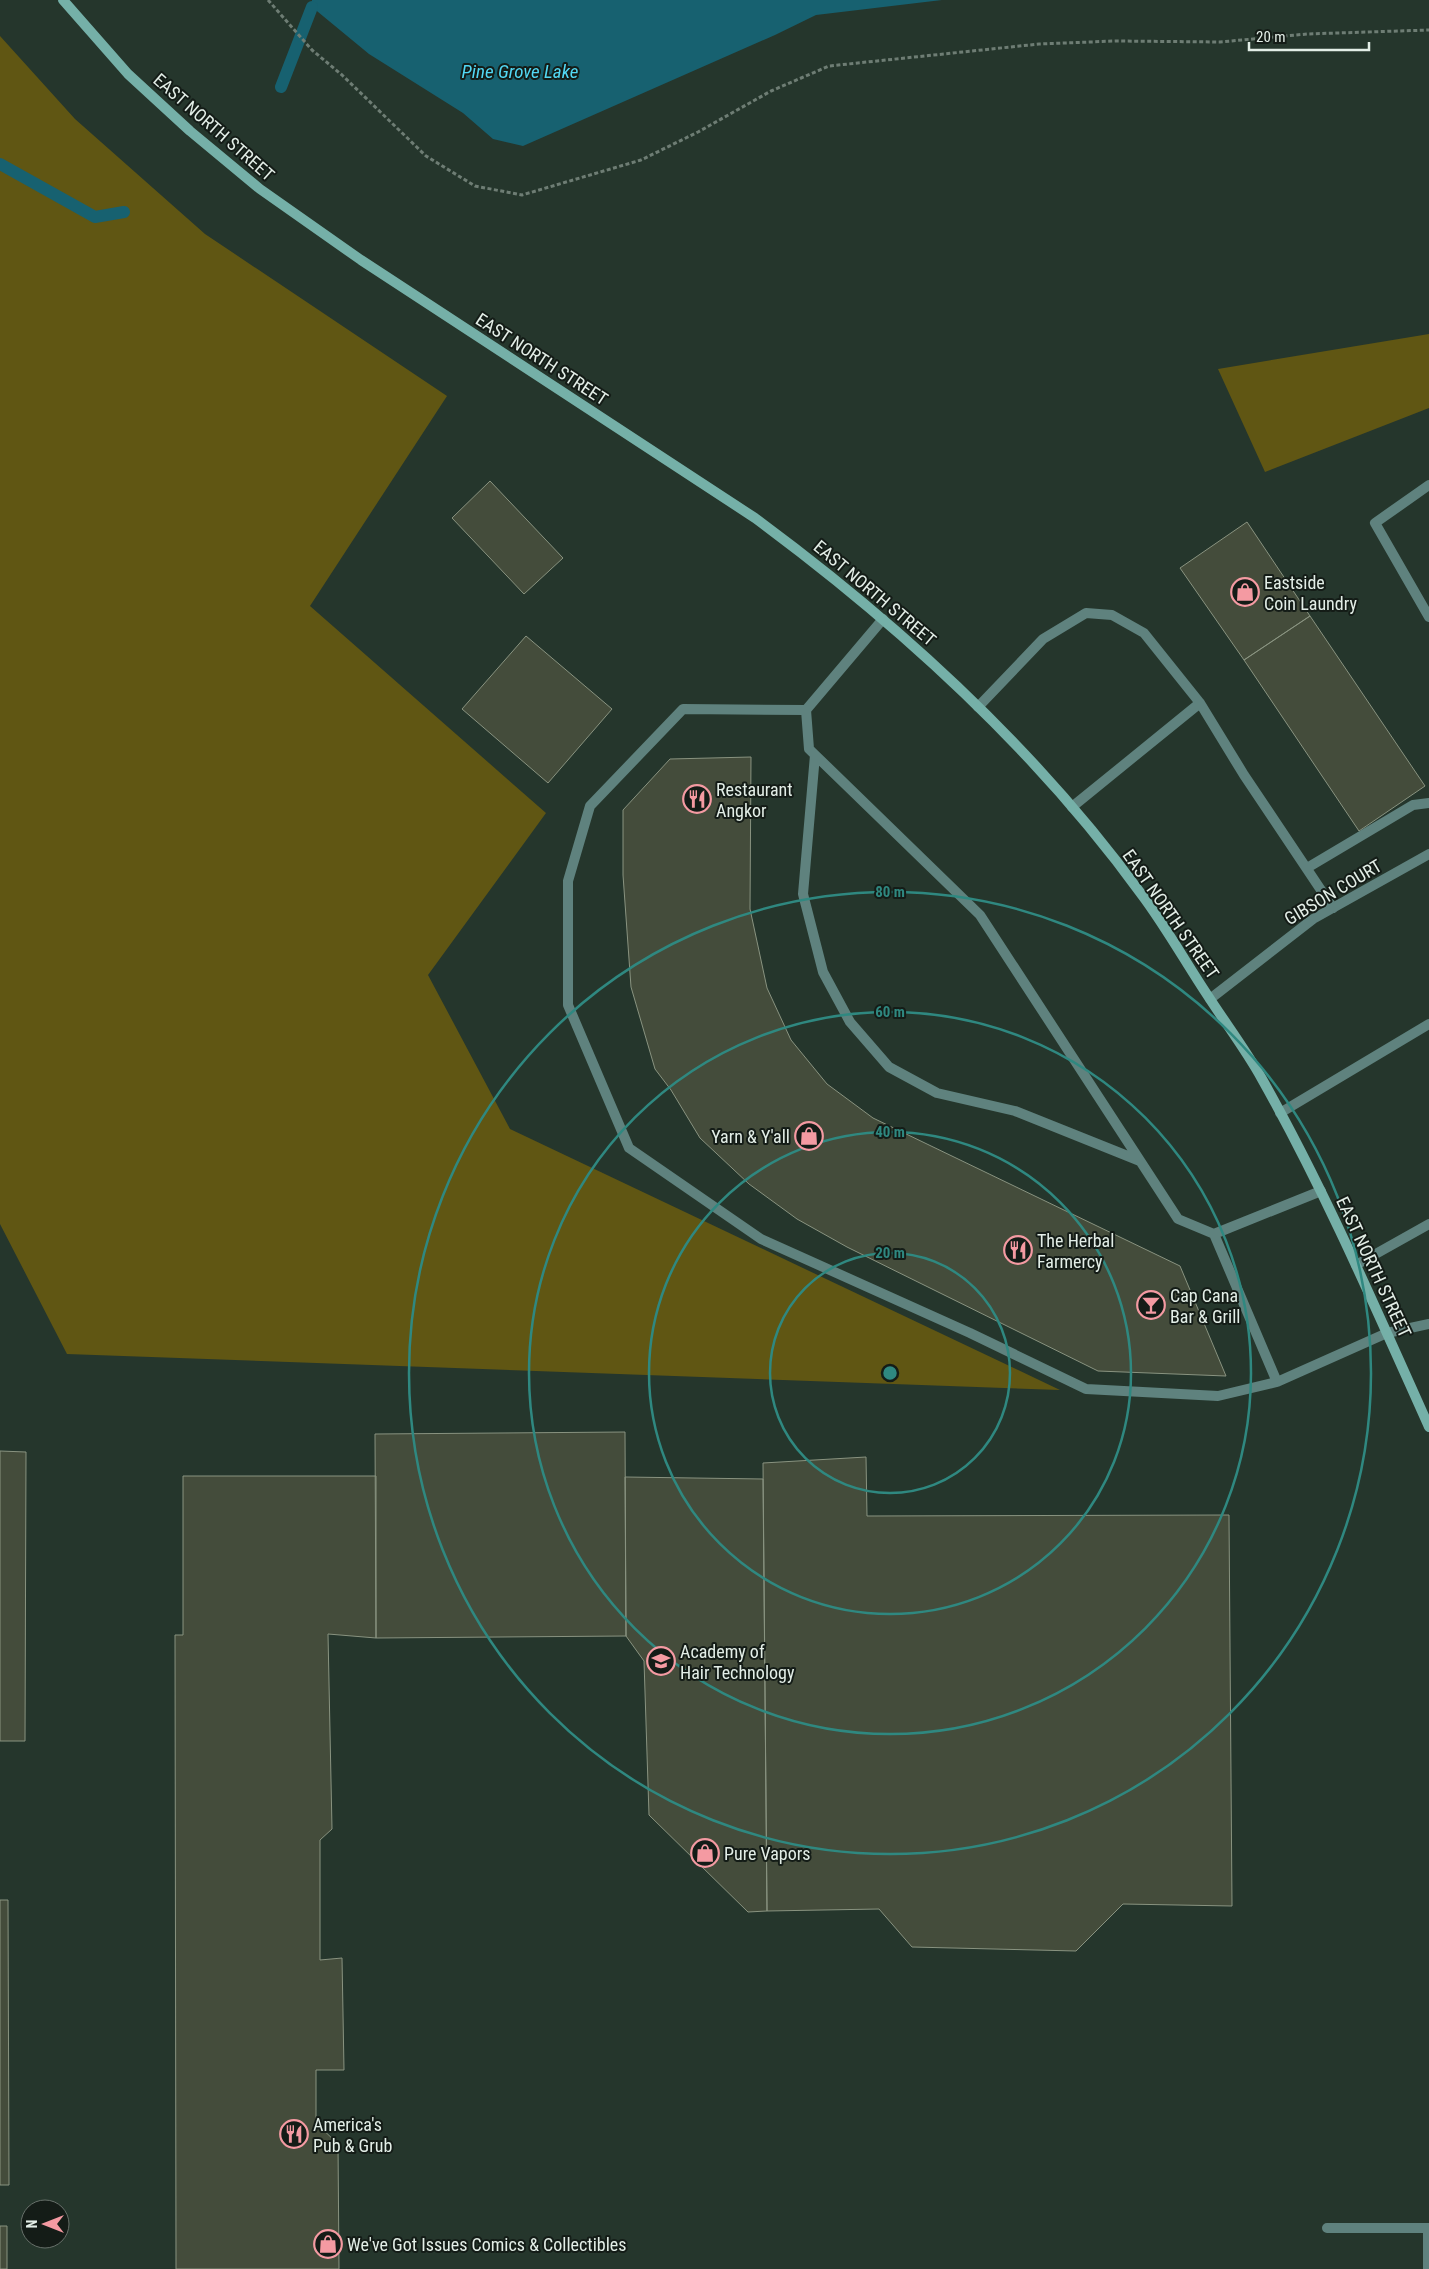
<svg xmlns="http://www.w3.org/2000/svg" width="1429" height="2269" font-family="'Roboto Condensed',sans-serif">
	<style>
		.green { fill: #605613 }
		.water { fill: #176170 }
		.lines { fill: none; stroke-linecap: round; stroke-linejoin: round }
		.stream { stroke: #176170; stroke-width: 12 }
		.building { fill: #444c3b; stroke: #899380 }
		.path { stroke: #6e7d74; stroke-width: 3; stroke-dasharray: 4 2.5; stroke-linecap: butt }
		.lane { stroke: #5f827e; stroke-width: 10 }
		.street { stroke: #5f827e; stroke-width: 10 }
		.secondary { stroke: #75b0a8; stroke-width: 10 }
		.ring { fill: none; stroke: #2f8880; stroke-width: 2.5 }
		.labels { text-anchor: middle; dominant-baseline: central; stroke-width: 4; stroke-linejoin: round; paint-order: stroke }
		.street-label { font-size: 18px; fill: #e3eee7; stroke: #141c17 }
		.poi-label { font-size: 18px; fill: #e3eee7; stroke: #141c17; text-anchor: start }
		.water-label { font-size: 19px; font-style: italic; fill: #52d8f4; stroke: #141c17 }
		.centre { fill: #2f8880; stroke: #141c17; stroke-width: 2.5 }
		.ring-label { font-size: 15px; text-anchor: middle; font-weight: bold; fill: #2f8880; stroke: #141c17; stroke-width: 4; stroke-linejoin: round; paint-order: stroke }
	</style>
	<rect width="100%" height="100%" fill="#25362c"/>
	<!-- green -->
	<path class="green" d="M0,36L75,119L205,234L447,396L310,606L546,813L428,975L510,1129L1060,1390L67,1354L0,1224Z
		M1429,334V408L1265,472L1218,369Z"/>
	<!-- water -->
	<path class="water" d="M312,0H1057H942L816,15L775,35L523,146L493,139L463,113L369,54L312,7Z"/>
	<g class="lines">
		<!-- stream -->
		<path class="stream" d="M281,87L312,7
			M0,164L95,217L124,212"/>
	</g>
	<!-- building -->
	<path class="building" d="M490,481L563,558L524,594L452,518Z
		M1247,522L1310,616L1244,660L1180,568Z
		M1310,616L1425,786L1359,831L1244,660Z
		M526,636L612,709L548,783L462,709Z
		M751,757L750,909L767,988L791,1040L827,1084L873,1118L1180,1266L1226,1376L1098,1371L847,1247L797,1219L749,1184L700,1138L671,1090L655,1069L631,987L623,875V810L670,759Z
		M625,1432L626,1636L376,1638L375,1434Z
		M0,1451L26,1452L25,1741H0Z
		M866,1457L867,1516L1229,1515L1232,1906L1123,1904L1076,1951L912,1947L879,1909L767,1911L763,1463Z
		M183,1476H376V1638L328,1634L332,1829L320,1840V1960L342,1958L344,2070H316V2123L338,2144L339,2269H176L175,1635H183Z
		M625,1477L763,1479L767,1911L748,1912L649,1815L644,1661L626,1636Z
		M0,1900H8L9,2185H0Z
		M0,2226H7V2269H0Z"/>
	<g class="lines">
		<!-- path -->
		<path class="path" d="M268,0L312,50L342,75L426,156L475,186L522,195L641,160L698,132L771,91L829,66L1039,44L1115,41L1220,42L1307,34L1429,30"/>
		<!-- lane -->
		<path class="lane" d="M1429,485L1375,523L1429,617
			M883,619L806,710L809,749L980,915L1178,1219L1214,1234L1321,1191
			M978,707L1043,639L1086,613L1112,615L1144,633L1200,703L1244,775L1333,908
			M806,710L683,709L590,806L568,881V1005L629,1148L761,1239L970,1333L1086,1389L1218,1396L1277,1382
			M815,755L803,894L823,972L850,1022L889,1067L937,1093L1015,1111L1140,1161
			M1072,807L1200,703
			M1307,868L1413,805L1429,803
			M1280,1113L1429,1024
			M1214,1234L1277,1382L1387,1333L1429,1324
			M1356,1265L1429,1224
			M1327,2228H1429
			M1428,2228V2269"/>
		<!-- street -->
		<path class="street" d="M1210,999L1313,919L1429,854"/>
		<!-- secondary -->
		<path class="secondary" d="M63,0L128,74L190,131L260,189L361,260L755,518C900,625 1036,749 1142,895C1166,927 1186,963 1208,996C1226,1024 1246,1050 1262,1079C1325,1191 1376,1309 1429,1427"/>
	</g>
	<!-- distance rings -->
	<g class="ring">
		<circle cx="890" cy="1373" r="120"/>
		<circle cx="890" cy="1373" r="241"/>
		<circle cx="890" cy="1373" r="361"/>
		<circle cx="890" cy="1373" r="481"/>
	</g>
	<!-- icons -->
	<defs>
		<symbol id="shop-ring" viewBox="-11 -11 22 22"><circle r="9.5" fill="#141c17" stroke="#f49aa2" stroke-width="1.5"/><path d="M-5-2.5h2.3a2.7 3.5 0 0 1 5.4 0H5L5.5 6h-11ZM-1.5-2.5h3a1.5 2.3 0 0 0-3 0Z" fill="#f49aa2"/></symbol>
		<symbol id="restaurant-ring" viewBox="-11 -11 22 22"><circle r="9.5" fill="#141c17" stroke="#f49aa2" stroke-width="1.5"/><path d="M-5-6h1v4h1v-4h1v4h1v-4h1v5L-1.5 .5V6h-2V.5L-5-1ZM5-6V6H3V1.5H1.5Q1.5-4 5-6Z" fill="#f49aa2"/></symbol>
		<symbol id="bar-ring" viewBox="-11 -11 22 22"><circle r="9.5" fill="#141c17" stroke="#f49aa2" stroke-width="1.5"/><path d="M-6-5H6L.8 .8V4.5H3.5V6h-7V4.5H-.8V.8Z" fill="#f49aa2"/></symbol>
		<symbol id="school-ring" viewBox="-11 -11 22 22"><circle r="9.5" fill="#141c17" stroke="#f49aa2" stroke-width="1.5"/><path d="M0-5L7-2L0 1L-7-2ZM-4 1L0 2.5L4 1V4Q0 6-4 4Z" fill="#f49aa2"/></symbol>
	</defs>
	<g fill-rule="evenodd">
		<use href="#shop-ring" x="1229" y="576" width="32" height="32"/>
		<use href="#restaurant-ring" x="681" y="783" width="32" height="32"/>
		<use href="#shop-ring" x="793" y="1120" width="32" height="32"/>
		<use href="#restaurant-ring" x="1002" y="1234" width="32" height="32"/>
		<use href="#bar-ring" x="1135" y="1289" width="32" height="32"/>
		<use href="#school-ring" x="645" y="1645" width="32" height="32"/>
		<use href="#shop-ring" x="689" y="1837" width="32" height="32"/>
		<use href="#restaurant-ring" x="278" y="2118" width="32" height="32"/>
		<use href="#shop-ring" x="312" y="2228" width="32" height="32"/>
	</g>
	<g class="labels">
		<!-- street labels -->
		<g class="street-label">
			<text transform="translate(214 127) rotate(41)">EAST NORTH STREET</text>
			<text transform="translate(542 359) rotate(33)">EAST NORTH STREET</text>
			<text transform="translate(875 593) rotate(40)">EAST NORTH STREET</text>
			<text transform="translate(1333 892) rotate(-31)">GIBSON COURT</text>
			<text transform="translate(1171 914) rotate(55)">EAST NORTH STREET</text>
			<text transform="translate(1374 1267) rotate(65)">EAST NORTH STREET</text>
		</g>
		<!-- poi labels -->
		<g class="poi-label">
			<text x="1264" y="582">Eastside<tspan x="1264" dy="21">Coin Laundry</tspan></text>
			<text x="716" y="789">Restaurant<tspan x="716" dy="21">Angkor</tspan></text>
			<text x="790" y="1136" text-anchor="end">Yarn &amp; Y'all</text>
			<text x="1037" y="1240">The Herbal<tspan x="1037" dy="21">Farmercy</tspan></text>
			<text x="1170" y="1295">Cap Cana<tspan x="1170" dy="21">Bar &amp; Grill</tspan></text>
			<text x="680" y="1651">Academy of<tspan x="680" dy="21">Hair Technology</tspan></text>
			<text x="724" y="1853">Pure Vapors</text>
			<text x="313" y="2124">America's<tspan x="313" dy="21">Pub &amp; Grub</tspan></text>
			<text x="347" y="2244">We've Got Issues Comics &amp; Collectibles</text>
		</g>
		<!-- water labels -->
		<g class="water-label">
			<text x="520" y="71">Pine Grove Lake</text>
		</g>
	</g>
	<circle cx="890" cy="1373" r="8" class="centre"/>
	<g class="ring-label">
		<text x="890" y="897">80 m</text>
		<text x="890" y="1017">60 m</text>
		<text x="890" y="1137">40 m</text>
		<text x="890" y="1258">20 m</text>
	</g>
	<!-- north arrow -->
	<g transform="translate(45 2224) rotate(270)"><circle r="24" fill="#141c17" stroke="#67706a"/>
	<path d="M0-4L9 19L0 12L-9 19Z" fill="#f49aa2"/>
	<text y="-8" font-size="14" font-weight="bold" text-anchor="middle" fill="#e3eee7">N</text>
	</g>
	<!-- scale -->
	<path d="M1249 42v8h120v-8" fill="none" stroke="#e3eee7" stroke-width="2.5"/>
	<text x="1256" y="42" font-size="15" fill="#e3eee7" stroke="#141c17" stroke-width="4" paint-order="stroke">20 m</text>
</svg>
